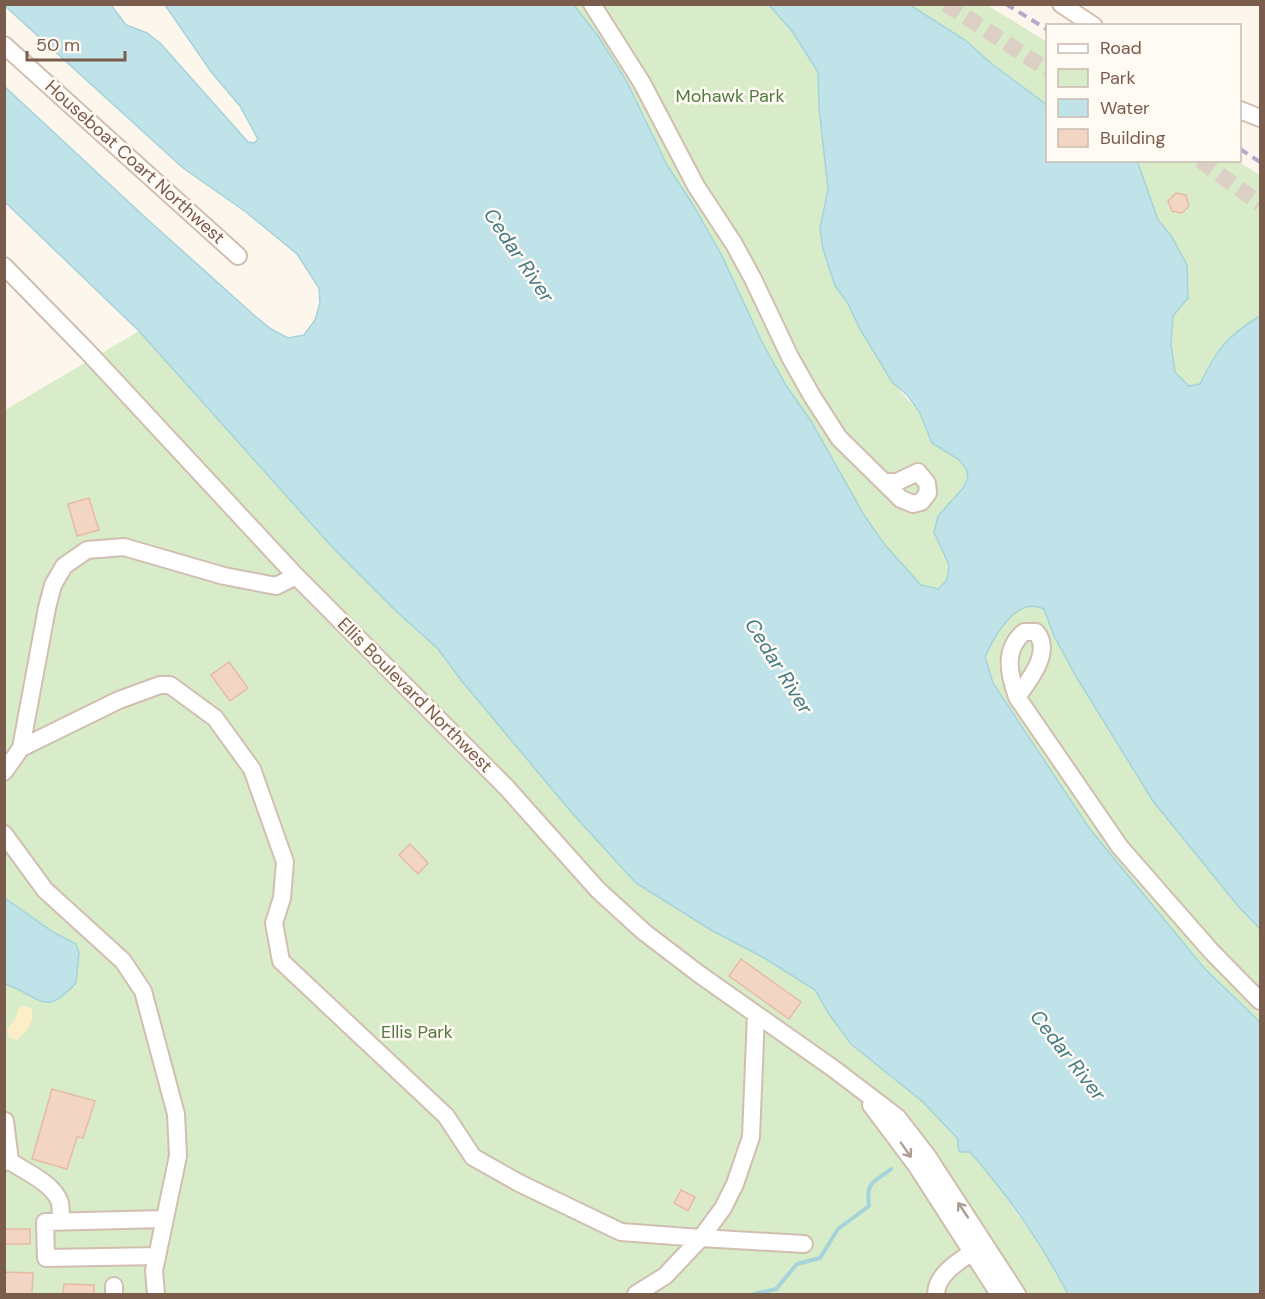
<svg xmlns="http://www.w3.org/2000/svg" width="1265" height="1299" font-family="'DM Sans',sans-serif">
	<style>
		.green { fill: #d8ecc9 }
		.sand { fill: #fcefc7 }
		.water { fill: #bfe3e8; stroke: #a5d3da; stroke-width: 1.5 }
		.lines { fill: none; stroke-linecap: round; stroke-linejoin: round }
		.stream { stroke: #a5d3da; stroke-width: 4 }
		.building { fill: #f3d5c3; stroke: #e6bba3; stroke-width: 1.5 }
		.minor-tunnel { stroke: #dcd0c4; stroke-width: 16; stroke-dasharray: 16 8; stroke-linecap: butt }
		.minor-casing { stroke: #d1beb0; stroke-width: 20 }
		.minor { stroke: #fff; stroke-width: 16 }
		.rail { stroke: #b9a8c9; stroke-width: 4; stroke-dasharray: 9 6; stroke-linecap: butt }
		.oneway { stroke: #af9d94 }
		.labels { text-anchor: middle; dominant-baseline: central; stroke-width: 5; stroke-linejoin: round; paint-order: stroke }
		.park-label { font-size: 18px; fill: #537a41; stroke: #fffaf3 }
		.street-label { font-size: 18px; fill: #7a5c4d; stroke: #fffaf3 }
		.water-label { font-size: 20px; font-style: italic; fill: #437c86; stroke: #fffaf3 }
	</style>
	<rect width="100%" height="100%" fill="#fdf6ec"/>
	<!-- green -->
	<path class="green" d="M574,5H769L792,31L818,72L819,107L828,189L822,214L823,249L835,286L847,302L860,329L892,382L920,413L932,443L958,459L966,468L968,478L963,488L951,500L940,547L949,565L947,580L937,589L921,586L885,545L864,515L811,421L787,387L763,344L721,254L692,203L667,165L626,79L598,36Z
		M910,5H987L1047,42V105L992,64L965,40Z
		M1134,161H1237L1260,175V316C1227,336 1217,349 1200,384L1189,387L1175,372L1171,344L1173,316L1188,298L1172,237L1158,220L1138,163Z
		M139,331L333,548L396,611L438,649L461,680L572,813L636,883L766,959L815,990L829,1014L851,1044L923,1102L958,1139V1147L970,1152L998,1184L1013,1208L1039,1243L1068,1294H5V410Z
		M1037,605L1044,609L1054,636L1153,801L1238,906L1260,929V1022L1205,969L1089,828L993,683L985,657C995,635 1010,606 1037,605Z"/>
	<!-- sand -->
	<path class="sand" d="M25,1006L32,1009C34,1022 27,1032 17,1040L9,1038L7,1029L15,1020L19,1008Z"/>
	<!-- water -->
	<path class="water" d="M4,5H111L126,25L147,33L161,44L248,142L254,143L258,139L240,106L212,73L165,5H574L598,36L626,80L667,165L692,203L721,254L763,344L787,387L811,421L864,515L885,545L921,585L938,589L947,580L949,565L934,532L938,516L963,488L968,478L966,468L958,459L932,443L920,413L908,396L892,382L860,329L847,302L835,286L823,249L820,228L828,189L819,107L818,72L792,31L769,5H910L965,40L992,64L1047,105L1048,160H1134L1138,163L1158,220L1172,237L1187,265L1188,298L1173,316L1171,344L1175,372L1189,386L1200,384C1217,349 1227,336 1260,316V929L1238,906L1153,801L1077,678L1054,636L1044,609C1016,595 994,637 985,657L993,683L1089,828L1205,969L1260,1022V1294H1068C1041,1243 1008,1195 970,1152H960L958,1147V1139L923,1102L851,1044L829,1014L815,990L766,959L711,930L636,883L572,813L461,680L438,649L396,611L333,548L139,331L5,202V87L148,220L255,316L271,329L288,338L304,335L315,320L320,303L319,288L297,254L246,212L183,168Z
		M5,898L53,932L76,944L79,953L76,983C43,1019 42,996 5,984Z"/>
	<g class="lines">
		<!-- stream -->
		<path class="stream" d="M754,1294L776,1289L797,1264L820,1258L838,1229L869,1206C866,1180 873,1184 891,1169"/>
	</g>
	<!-- building -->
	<path class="building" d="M1176,193L1186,195L1189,206L1182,213L1172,211L1168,201Z
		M89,498L99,530L77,536L68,504Z
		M229,662L248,688L230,701L211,675Z
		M410,844L428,863L418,874L399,855Z
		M741,959L801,1002L789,1019L729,976Z
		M52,1089L95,1101L83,1138L77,1137L67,1169L32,1159Z
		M681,1190L695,1197L688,1211L674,1203Z
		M5,1229H30V1244H4Z
		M4,1272L33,1273L32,1294H4Z
		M64,1284L94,1285V1294H63Z"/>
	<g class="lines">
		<!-- minor-tunnel -->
		<path class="minor-tunnel" d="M946,4L1048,70
			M1200,160L1260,204"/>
		<defs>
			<path id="minor" d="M592,4L642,83L696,186L734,244L753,279L790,357L812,396L839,438L901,499L913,504L921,502L928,493L927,483L918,472L897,482H885
				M1061,4L1094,26
				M4,45L238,256
				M1240,110L1260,118
				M4,266L88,352L296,576L507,788L598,890L644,932L699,974L834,1069L897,1117L928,1157L1017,1294
				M1017,697C1029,680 1053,652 1036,632H1024C1003,650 1009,674 1017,697L1120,847L1211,951L1260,1001
				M21,748L119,700L160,685H170L215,718L252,769L285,862L282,898L274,923L281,961L446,1116L473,1157L519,1183L621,1232L701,1238L723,1208L735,1184L751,1137L756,1014
				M4,772L21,748L47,608L53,585L64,566L87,550L124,547L224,576L276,586L296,576
				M4,834L45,890L123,961L143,991L176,1114L178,1156L154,1271L156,1294
				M871,1105L916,1165L999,1294
				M10,1161C25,1172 54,1183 60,1203C61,1209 61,1216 61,1222
				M4,1162L10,1161L5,1121
				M157,1256L46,1258L45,1222L164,1219
				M114,1286V1294
				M636,1294L665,1276L701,1238L804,1244
				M936,1294C937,1271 963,1260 980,1246"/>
		</defs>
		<!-- minor casing -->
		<use href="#minor" class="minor-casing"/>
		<!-- minor -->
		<use href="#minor" class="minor"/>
		<!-- rail -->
		<path class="rail" d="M1006,4L1048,30
			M1240,149L1260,162"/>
	</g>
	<!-- one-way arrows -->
	<defs><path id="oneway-shaft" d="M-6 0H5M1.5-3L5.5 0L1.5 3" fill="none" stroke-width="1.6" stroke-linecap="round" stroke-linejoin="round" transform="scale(1.5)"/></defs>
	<g class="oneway">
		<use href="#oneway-shaft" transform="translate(906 1150) rotate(55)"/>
		<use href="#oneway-shaft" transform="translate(963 1210) rotate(-124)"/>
	</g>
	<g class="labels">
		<!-- park labels -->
		<g class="park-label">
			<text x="730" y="96">Mohawk Park</text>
			<text x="417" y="1032">Ellis Park</text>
		</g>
		<!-- street labels -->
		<g class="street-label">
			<text transform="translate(135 162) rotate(42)">Houseboat Coart Northwest</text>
			<text transform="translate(415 695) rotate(45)">Ellis Boulevard Northwest</text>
		</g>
		<!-- water labels -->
		<g class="water-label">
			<text transform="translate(519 255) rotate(56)">Cedar River</text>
			<text transform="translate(779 666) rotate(58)">Cedar River</text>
			<text transform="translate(1068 1055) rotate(52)">Cedar River</text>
		</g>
	</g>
	<!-- border -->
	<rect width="1265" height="1299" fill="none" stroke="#7a5c4d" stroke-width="12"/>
	<!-- legend -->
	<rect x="1046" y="24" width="195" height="138" fill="#fffaf3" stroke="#cabbb1" stroke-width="1.5"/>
	<rect x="1058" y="44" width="30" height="9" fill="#ffffff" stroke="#cabbb1" stroke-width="1.5"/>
	<text x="1100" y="54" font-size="18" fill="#7a5c4d">Road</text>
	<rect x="1058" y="69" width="30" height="18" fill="#d8ecc9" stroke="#cabbb1" stroke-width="1.5"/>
	<text x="1100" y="84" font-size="18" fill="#7a5c4d">Park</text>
	<rect x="1058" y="99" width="30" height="18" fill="#bfe3e8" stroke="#cabbb1" stroke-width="1.5"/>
	<text x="1100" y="114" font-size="18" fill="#7a5c4d">Water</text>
	<rect x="1058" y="129" width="30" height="18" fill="#f3d5c3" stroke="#cabbb1" stroke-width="1.5"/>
	<text x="1100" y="144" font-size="18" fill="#7a5c4d">Building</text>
	<!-- scale -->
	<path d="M27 51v9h98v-9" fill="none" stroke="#7a5c4d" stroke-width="3"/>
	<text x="36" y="51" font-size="18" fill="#7a5c4d" stroke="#fffaf3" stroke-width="4.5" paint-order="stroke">50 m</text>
</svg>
